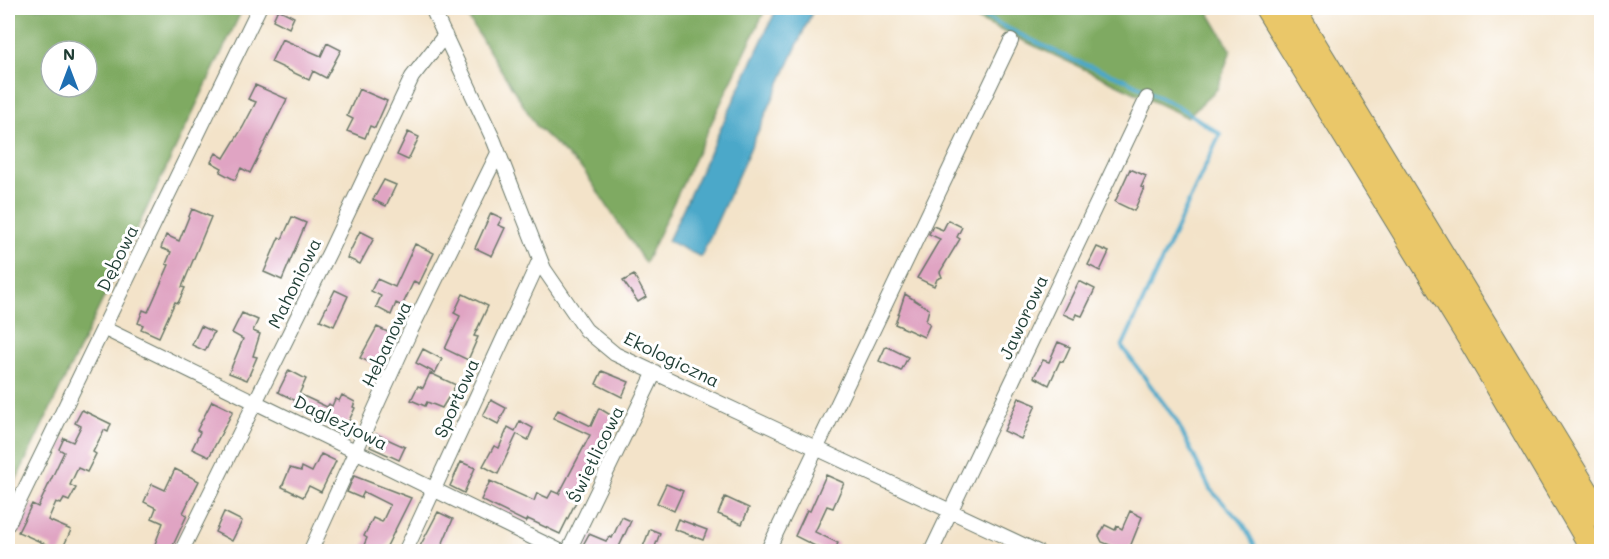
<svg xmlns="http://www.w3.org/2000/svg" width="1609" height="559" font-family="Mali,sans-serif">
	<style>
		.forest { fill: #7faa62; stroke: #4f744b; stroke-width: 1.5; fill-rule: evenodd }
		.water { fill: #4ba8c9; stroke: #35727e; stroke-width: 1.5 }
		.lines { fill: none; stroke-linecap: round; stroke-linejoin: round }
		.stream { stroke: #4ba8c9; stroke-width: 4 }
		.building { fill: #e0a4c3 }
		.street-casing { stroke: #697768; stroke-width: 16 }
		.highway-casing { stroke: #697768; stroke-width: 26 }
		.street { stroke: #fff; stroke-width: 14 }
		.highway { stroke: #eac769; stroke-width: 24 }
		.labels { text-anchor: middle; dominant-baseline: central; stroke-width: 6; stroke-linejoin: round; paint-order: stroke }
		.street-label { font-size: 18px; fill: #1f3d34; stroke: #fff }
	</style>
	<rect width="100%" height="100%" fill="#fff"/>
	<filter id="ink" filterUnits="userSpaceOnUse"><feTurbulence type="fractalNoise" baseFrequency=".0167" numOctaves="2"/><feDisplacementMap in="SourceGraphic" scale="12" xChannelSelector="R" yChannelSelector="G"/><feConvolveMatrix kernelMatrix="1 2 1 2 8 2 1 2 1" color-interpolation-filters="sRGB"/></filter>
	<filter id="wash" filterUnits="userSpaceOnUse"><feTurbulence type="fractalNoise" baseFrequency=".008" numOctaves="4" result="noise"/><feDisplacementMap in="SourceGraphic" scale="24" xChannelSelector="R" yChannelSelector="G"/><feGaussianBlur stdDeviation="1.35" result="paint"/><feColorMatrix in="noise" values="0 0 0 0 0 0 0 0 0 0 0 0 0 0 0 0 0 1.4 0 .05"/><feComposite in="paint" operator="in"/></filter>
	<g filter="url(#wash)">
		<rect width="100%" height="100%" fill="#f3e3c9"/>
		<!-- forest -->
		<path class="forest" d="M8,8H243L8,497ZM51,51H87V87H51Z
			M462,8H766L645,263L584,171L537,127Z
			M953,8H1206L1231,50L1217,89L1187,117Z"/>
		<!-- water -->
		<path class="water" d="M777,8H814L701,257L668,241Z"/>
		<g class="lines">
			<!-- stream -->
			<path class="stream" d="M966,8L1073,60L1122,78L1179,107L1220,134L1122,347L1176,420L1210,489L1244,525L1258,552"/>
		</g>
		<g id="blocks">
			<!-- building -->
			<path class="building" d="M278,9L294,17L289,28L273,20Z
				M282,39L321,56L327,43L341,50L326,78L313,71L309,80L271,62Z
				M255,85L287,99L250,173L241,168L235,180L220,172L222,168L211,162L216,153L224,158L243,127L256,102L248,99Z
				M359,89L387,101L375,128L370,126L365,138L347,131L353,119L347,116Z
				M408,132L419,137L408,160L397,155Z
				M1130,169L1146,176L1141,187L1144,188L1134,211L1115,202Z
				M384,180L396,185L386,206L373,200Z
				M192,209L211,217L182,287L185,288L178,303L175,302L159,337L141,329L143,325L138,323L143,310L148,312L169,265L166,264L171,252L161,248L166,235L179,241Z
				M491,213L502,218L498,225L505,228L492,256L475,248Z
				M292,217L306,223L282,280L264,272L279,237L282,239Z
				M948,220L962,227L957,237L960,239L940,272L942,277L937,279L934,286L917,278L940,239L929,234L933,226L943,230Z
				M360,231L374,238L360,264L347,258Z
				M415,244L434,253L419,284L414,281L402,306L396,303L391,315L376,307L381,296L371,291L377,279L395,287Z
				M1097,247L1109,252L1100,271L1088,265Z
				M634,275L646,297L638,302L623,281Z
				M1079,281L1095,289L1082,316L1076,314L1074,319L1063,314Z
				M335,290L348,296L334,326L320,320Z
				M463,294L488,306L474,336L478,337L468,360L445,349L460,316L454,313Z
				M905,294L929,309L926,321L930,324L924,337L895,324Z
				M242,313L258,320L253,331L260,334L253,356L257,357L247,380L229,373L243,339L232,333Z
				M201,326L214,332L205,351L192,345Z
				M377,327L392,334L378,366L360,358Z
				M1058,342L1070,347L1063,362L1060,361L1049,385L1034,377L1043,360L1049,362Z
				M886,346L908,357L901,371L879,361Z
				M423,349L442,359L435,373L416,363Z
				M289,370L306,379L296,401L278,392Z
				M602,371L629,382L622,397L596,384Z
				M430,373L456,385L442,408L427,402L425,406L411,400L418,386L423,388Z
				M299,394L327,407L329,404L332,406L335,399L339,401L342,395L355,402L353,407L355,408L344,431L293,406Z
				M1019,398L1036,405L1021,439L1004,431Z
				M491,400L506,408L498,424L483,416Z
				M212,401L233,411L209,457L192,449L200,432L197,430Z
				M599,408L617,419L560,534L528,519L526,522L481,500L490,481L534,501L537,493L548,498L552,491L559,494L590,435L553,418L558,410L591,426Z
				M82,410L111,424L108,432L104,430L93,452L96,454L87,472L78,468L70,485L76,488L69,501L64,499L61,504L56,502L48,520L71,530L61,552H50L52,547L18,532L32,504L38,507L64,452L59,449L64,438L73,442L81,426L75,423Z
				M520,421L533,428L528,440L517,434L498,474L483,466L494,446L499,448L508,427L515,431Z
				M376,434L405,447L399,460L370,447Z
				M321,454L336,461L321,492L309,486L303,497L282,487L290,468L301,471L302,467L312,472Z
				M461,462L475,468L464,493L450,486Z
				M175,469L199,481L183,513L187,515L170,552H152L163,523L152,518L156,508L144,502L152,484L165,490Z
				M826,475L844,483L833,508L827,506L815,532L838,543L834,552H827L795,536L807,510L810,511Z
				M354,476L411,498L384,552H361L367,538L364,536L373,518L382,522L390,505L364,492L361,498L347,492Z
				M666,484L683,491L674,511L657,503Z
				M725,497L749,508L742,524L718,514Z
				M1130,511L1142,517L1128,552L1102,542L1099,536L1105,525L1115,530L1117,526L1122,529Z
				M224,512L242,521L232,541L215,532Z
				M438,512L453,519L439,552H417Z
				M622,517L631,521L619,547L629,552H589L590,549L583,545L589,534L606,541L609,537L612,538Z
				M678,519L707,530L703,540L674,529Z
				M650,529L660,533L653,552H641Z"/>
		</g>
	</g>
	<g filter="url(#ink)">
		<use href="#blocks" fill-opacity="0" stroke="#697768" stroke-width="1.5"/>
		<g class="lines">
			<defs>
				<path id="street" d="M432,8L494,141L544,269L586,330L615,354L1038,552
					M103,328L562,552
					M8,524L259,8
					M181,552L330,251L412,77L445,35
					M310,552L409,334L498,153
					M405,552L540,259
					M568,552L655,372
					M767,552L1011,41
					M931,552L1147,98"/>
				<path id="highway" d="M1267,8L1467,334L1595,552
					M1292,8L1602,517"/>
			</defs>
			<!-- street casing -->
			<use href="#street" class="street-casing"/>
			<!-- highway casing -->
			<use href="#highway" class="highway-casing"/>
			<!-- street -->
			<use href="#street" class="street"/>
			<!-- highway -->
			<use href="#highway" class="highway"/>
		</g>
	</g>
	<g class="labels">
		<!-- street labels -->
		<g class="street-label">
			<text transform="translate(117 258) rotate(-64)">Dębowa</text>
			<text transform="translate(294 283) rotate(-64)">Mahoniowa</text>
			<text transform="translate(1023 317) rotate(-65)">Jaworowa</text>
			<text transform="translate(386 344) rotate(-65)">Hebanowa</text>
			<text transform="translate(672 359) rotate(26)">Ekologiczna</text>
			<text transform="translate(456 398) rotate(-66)">Sportowa</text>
			<text transform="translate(341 422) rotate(26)">Daglezjowa</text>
			<text transform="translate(595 454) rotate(-64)">Świetlicowa</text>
		</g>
	</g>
	<!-- margin -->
	<rect width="1609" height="559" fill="none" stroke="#fff" stroke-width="30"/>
	<!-- north arrow -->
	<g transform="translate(69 69)"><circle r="28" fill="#ffffff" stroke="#a5b1ae" stroke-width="1.5"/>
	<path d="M0-4.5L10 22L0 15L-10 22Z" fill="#1f6fb2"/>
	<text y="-9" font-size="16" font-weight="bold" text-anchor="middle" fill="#1f3d34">N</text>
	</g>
</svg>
